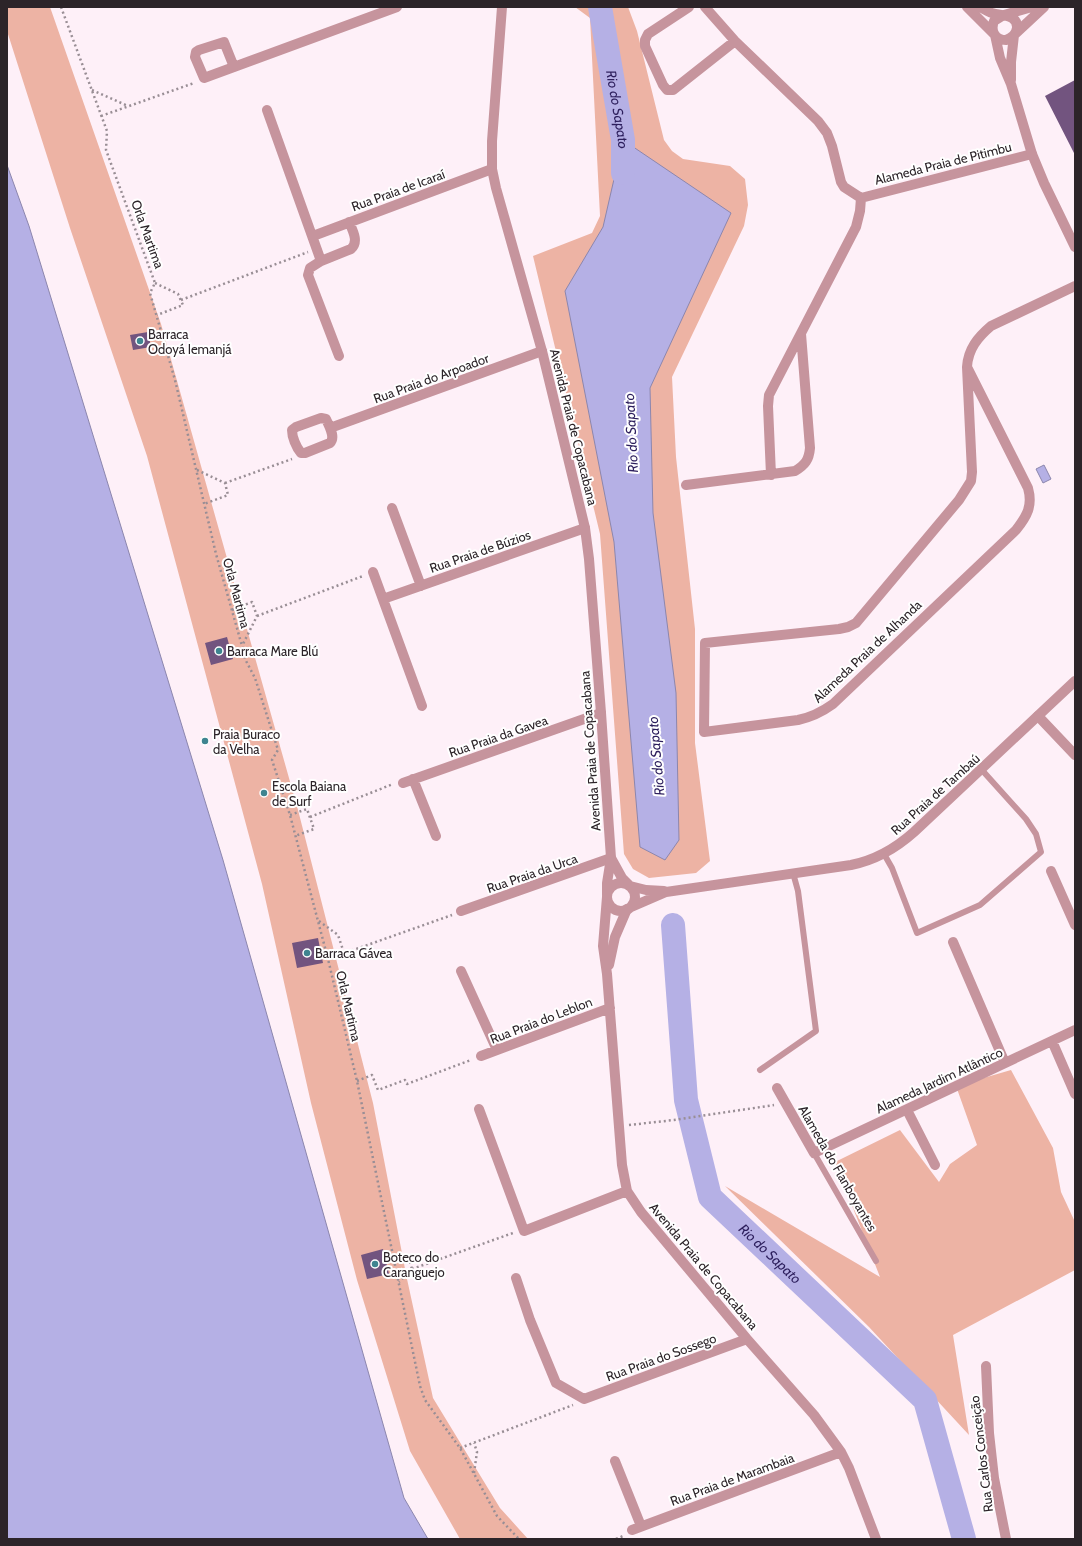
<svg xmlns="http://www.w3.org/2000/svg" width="1082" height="1546" font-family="Cabin,sans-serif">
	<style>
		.green { fill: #edb3a4 }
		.water { fill: #b5b0e5; stroke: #8c86ad }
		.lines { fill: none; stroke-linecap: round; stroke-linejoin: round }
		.river { stroke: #b5b0e5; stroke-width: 24 }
		.building { fill: #72547f }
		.path { stroke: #998e95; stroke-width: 2.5; stroke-dasharray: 2 3; stroke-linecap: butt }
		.service { stroke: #c6949d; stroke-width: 6 }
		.minor { stroke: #c6949d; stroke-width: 10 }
		.tertiary { stroke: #c6949d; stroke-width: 10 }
		.poi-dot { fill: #3e8490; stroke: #fff; stroke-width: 1.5 }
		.labels { text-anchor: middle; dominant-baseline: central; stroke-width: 4; stroke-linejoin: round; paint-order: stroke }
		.street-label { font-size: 13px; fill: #2c2429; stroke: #fff }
		.poi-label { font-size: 13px; fill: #2c2429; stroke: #fff; text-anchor: start }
		.water-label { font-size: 14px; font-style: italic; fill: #2d1f5d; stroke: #fff }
	</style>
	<rect width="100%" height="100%" fill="#fef0f8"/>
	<!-- green -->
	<path class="green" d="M7,7H50L161,324L298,810L373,1103L407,1279L433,1398L500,1508L528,1539H460L410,1451L357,1280L311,1103L262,884L147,456L70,228L7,31Z
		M575,7H628L637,31L664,140L672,151L683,159L730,166L745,179L748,205L744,226L672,377L676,457L695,629V743L710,861L696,873L649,878L633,869L624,854L600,534L533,256L592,233L600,216L590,18Z
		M1011,1070L1053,1148L1061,1192L1075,1222V1270L953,1335L969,1435L869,1327L725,1186L880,1277L835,1162L900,1130L939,1182L950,1164L977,1145L956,1086Z"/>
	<!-- water -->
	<path class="water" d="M623,140L731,213L650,388L653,513L676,693L679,840L665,860L640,847L614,542L565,291L603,227Z
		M7,165L29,226L223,860L404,1498L428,1539H7Z
		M1044,465L1051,479L1043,483L1036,469Z"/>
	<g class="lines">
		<!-- river -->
		<g class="river">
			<path id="s1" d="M600,7L623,140V173"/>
			<path id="s2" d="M673,925L686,1100L710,1197L925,1400L964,1539"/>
		</g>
	</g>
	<!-- building -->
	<path class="building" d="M1075,80V155L1045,96Z
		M148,332L151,347L133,350L130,335Z
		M227,637L233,659L211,665L205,643Z
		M318,938L323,963L297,968L292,943Z
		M383,1249L389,1274L367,1279L361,1255Z"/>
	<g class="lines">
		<!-- path -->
		<path class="path" d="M61,7L107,131L106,150L155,283L150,293L175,380L216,554L242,646L245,659L255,678L278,750L272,760L290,815L328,959L357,1081L420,1386L425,1400L460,1448L497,1516L519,1539
			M92,90L128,106
			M101,116L194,83
			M155,283L178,294L183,305L157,315
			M181,300L308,252
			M197,470L225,483L228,495L204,504
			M225,483L292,459
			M232,610L252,602L257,616L242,646
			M257,616L363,576
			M290,815L307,809L314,829L295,836
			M310,817L393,784
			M319,921L338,935L344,953
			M328,959L452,915
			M357,1081L372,1075L378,1090L405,1080L407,1084L471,1060
			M629,1125L674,1120L774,1105
			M395,1261L408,1256L412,1269L399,1282
			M412,1269L513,1233
			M460,1448L573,1405
			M474,1473L477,1452L474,1443
			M616,1539L623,1536"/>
		<!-- service -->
		<path class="service" d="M884,854L892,868L917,933L980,905L1041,852L1036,834L1026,819L981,769
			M760,1070L816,1031L798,891L793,873
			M814,1153L876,1261"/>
		<!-- minor -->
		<path class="minor" d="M689,7L648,34L645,40V46L663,85L667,90H673L735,41
			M705,7L735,41L818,121L827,133L832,146L841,182L844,187L861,198
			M234,67L224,42L199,50L196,52L195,57L204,78L397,7
			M267,110L321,261L351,249C359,242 353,231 349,222
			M313,236L492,169
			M321,261L310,268L308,275L339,356
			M967,367L1028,488C1033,506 1027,516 1016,530L833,704C822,712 812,717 798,720L704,732L705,643L839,629L848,627L856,623L959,500L971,481L972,472L967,367C968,349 978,337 991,326L1075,286
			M321,418L326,419C329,426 336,437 330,443L305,453H301C296,447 292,437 292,430L296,427Z
			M330,428L542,351
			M771,475L768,406L769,395L856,227L860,211L861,198L1032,154
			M686,485L795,471C805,465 809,460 810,448L801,334
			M392,508L421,586
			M373,572L422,706
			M383,599L585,528
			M1038,716L1075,755
			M413,779L436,836
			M403,783L601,713
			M1051,871L1075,925
			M607,897L603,946L607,974L622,1165L627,1191L641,1212L747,1339L814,1415L841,1452L849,1468L876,1539
			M461,911L611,858
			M953,942L1005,1063
			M609,965L615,937L627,909
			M461,971L497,1050
			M1052,1041L1075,1094
			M481,1056L610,1008
			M777,1088L814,1153L1075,1030
			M479,1109L524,1231L627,1191
			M907,1110L935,1165
			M516,1278L530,1320L556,1383L584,1399L747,1339
			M986,1366L989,1433L994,1478L1006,1539
			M615,1461L641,1526
			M632,1530L841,1452"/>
		<!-- tertiary -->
		<path class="tertiary" d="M502,7L492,141V169L496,188L542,351L585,528L589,559L601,713L611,858L607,883V895
			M967,7L994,34
			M980,7C984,9 988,12 992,13C1001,16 1018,14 1017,28C1016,35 1012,38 1006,40C995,40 990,31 994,21L1002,16
			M1004,15L1032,7
			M1015,34L1044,7
			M995,35L1000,58L1011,84L1032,154L1044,183L1075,247
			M1011,80V62L1014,35
			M611,858L622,878L629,885
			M607 897a14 14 0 1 1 28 0a14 14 0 1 1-28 0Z
			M630,886L646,890L664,891
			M629,908L666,892L851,865C876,860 895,849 914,832L1075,681"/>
	</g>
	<!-- markers -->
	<g class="poi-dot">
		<circle cx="140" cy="341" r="4"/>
		<circle cx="219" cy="651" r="4"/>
		<circle cx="205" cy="741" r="4"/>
		<circle cx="264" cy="793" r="4"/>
		<circle cx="307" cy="953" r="4"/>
		<circle cx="375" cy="1264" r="4"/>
	</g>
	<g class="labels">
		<!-- street labels -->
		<g class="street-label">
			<text transform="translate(943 163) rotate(-14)">Alameda Praia de Pitimbu</text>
			<text transform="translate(398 190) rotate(-20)">Rua Praia de Icaraí</text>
			<text transform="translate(148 234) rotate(70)">Orla Martima</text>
			<text transform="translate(431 378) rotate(-20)">Rua Praia do Arpoador</text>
			<text transform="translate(574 427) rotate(76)">Avenida Praia de Copacabana</text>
			<text transform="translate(480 551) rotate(-19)">Rua Praia de Búzios</text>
			<text transform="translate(237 593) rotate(75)">Orla Martima</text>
			<text transform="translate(867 651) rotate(-43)">Alameda Praia de Alhanda</text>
			<text transform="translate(498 736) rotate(-19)">Rua Praia da Gavea</text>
			<text transform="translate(590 751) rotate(-94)">Avenida Praia de Copacabana</text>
			<text transform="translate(935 794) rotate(-42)">Rua Praia de Tambaú</text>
			<text transform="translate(532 873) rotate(-19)">Rua Praia da Urca</text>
			<text transform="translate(349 1006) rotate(77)">Orla Martima</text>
			<text transform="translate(541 1020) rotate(-21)">Rua Praia do Leblon</text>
			<text transform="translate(939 1080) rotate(-25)">Alameda Jardim Atlântico</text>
			<text transform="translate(838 1168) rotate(60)">Alameda do Flanboyantes</text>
			<text transform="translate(704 1266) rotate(50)">Avenida Praia de Copacabana</text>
			<text transform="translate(661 1357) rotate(-20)">Rua Praia do Sossego</text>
			<text transform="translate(981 1454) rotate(-97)">Rua Carlos Conceição</text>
			<text transform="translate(732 1479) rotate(-20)">Rua Praia de Marambaia</text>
		</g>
		<!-- poi labels -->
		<g class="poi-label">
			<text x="148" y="334">Barraca<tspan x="148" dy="15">Odoyá Iemanjá</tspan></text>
			<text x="227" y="651">Barraca Mare Blú</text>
			<text x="213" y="734">Praia Buraco<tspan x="213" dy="15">da Velha</tspan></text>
			<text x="272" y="786">Escola Baiana<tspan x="272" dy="15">de Surf</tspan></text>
			<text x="315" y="953">Barraca Gávea</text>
			<text x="383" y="1257">Boteco do<tspan x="383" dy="15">Caranguejo</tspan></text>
		</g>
		<!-- water labels -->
		<g class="water-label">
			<text stroke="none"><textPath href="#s1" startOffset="104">Rio do Sapato</textPath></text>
			<text transform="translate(631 433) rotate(-93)">Rio do Sapato</text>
			<text transform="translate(656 756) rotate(-95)">Rio do Sapato</text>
			<text stroke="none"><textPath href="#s2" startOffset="358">Rio do Sapato</textPath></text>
		</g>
	</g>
	<!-- border -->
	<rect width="1082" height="1546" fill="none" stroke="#2c2429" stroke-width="16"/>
</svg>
